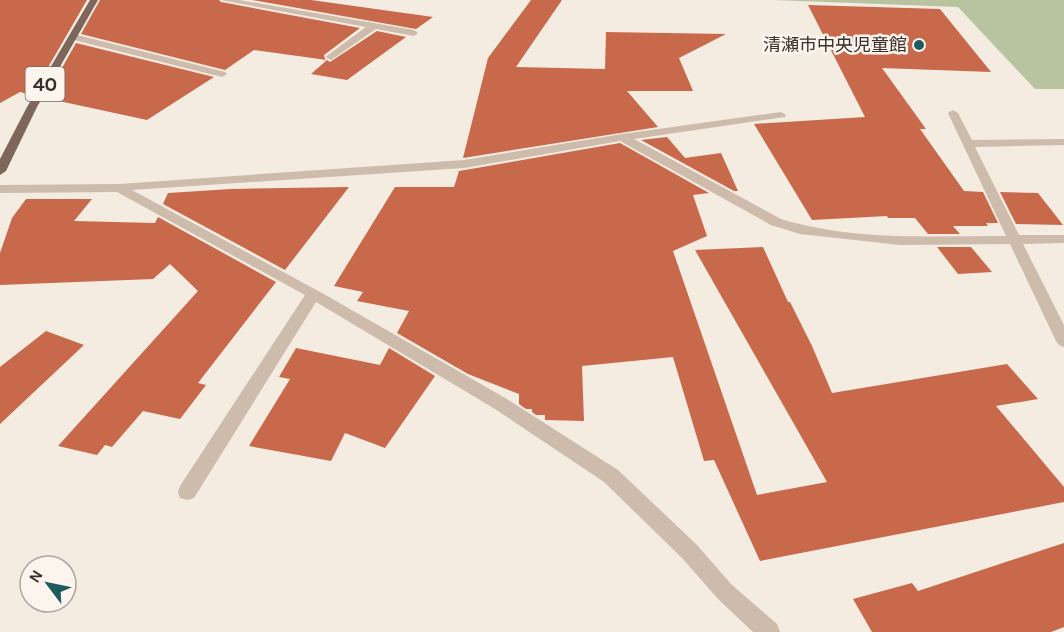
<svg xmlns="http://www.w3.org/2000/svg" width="1064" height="632" font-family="Karla,'Noto Sans JP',sans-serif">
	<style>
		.green { fill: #b8c4a0 }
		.building { fill: #c8694b }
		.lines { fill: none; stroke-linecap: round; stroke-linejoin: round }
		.minor { fill: #cdbbac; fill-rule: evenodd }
		.primary { fill: #7d675c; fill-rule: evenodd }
		.poi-dot { fill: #1f5a5e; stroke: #fbf5ee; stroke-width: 2 }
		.labels { text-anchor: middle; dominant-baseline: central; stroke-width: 5; stroke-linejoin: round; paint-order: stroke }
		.far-poi-label { font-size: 18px; fill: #3b302b; stroke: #fbf5ee; text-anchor: end }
		.shield { fill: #fbf5ee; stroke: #756b66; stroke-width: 1.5 }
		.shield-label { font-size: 20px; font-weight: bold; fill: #3b302b }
	</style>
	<rect width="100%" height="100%" fill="#f4ebe1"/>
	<!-- green -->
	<path class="green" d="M773,0H1064V89H1035L958,7Z"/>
	<!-- building -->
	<path class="building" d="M0,0H87L32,95L20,92L0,103Z
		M100,0H219L221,2L360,28L324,55L325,59L330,62L377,31L406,37L347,80L311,74L327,60L254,50L225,70L81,34Z
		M252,0H311L433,17L416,29Z
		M531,0H562L516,67L605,69L606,32L726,34L679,58L693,91H627L658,127L463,158L488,58Z
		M808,5L940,9L991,72L882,68L926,129H920L964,191L983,192L998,223H986L988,226H953L960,234H928L915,218H888L887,216L812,220L754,124L865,117Z
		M76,43L214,77L147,120L45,98Z
		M667,137L685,158L721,153L738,191H734L641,140Z
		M620,143L709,193L693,195L707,236L673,251L757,495L827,482L695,250L763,247L788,302H790L812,346L832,393L1007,364L1038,399L996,406L1064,487V502L760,561L714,460L704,461L673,357L582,366L584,421L545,420V415H536L532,412V409H526L519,404V394L468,374L397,333L409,311L357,301L363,292L334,286L395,187H454L459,171Z
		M349,187L285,270L163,204L168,193L231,189Z
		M1000,192L1038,193L1063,225L1016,224Z
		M26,199H92L74,221L155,223L158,217L276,282L198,383L206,385L180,419L143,411L112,447L105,445L97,455L58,446L198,291L170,264L153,279L0,285V253L12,218Z
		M937,247H971L992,272L958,274Z
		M46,331L84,345L0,424V367Z
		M296,348L380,365L389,348L435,376L385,448L345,433L331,461L249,446L290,379L279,377Z
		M1064,543V627L1051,632H872L853,599L912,583L918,591Z"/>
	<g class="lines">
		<!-- minor -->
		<path class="minor" d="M221,0H239L414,30L418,33L414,36L376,29L331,60L326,57L328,55L366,27Z
			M73,34L225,72L227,74L222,77L70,39L68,37Z
			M953,110L958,113L972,140L1064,139V145L975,147L1019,235H1064V243L1023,244L1064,325V347L1059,345L1056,341L1010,244L900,245L800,234L771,225L620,141L464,168L132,190L322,293L507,399L618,470L696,544L732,585L777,624L780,632H753L718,599L682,558L604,482L495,409L316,302L194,498L187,500L180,498L178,492L180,486L305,295L117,192L0,193V185L119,184L464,160L622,134L781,112L786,115L785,117L634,139L781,219C853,241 931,236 1006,236L948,113Z"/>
		<!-- primary -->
		<path class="primary" d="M90,0H98L37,107L6,171L0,175V159L27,107Z"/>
	</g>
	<!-- markers -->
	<circle class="poi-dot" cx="919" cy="45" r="6"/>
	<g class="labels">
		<!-- far-poi labels -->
		<g class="far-poi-label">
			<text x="907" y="45">清瀬市中央児童館</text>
		</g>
		<!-- shield labels -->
		<rect class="shield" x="25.5" y="67" width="39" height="34" rx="4.5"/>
		<g class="shield-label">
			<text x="45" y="84">40</text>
		</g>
	</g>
	<!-- north arrow -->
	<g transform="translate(48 584) rotate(302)"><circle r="28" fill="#fbf5ee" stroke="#aea6a0" stroke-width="1.5"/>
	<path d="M0-4.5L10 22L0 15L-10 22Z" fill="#1f5a5e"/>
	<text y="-9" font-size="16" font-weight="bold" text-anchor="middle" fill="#3b302b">N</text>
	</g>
</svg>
